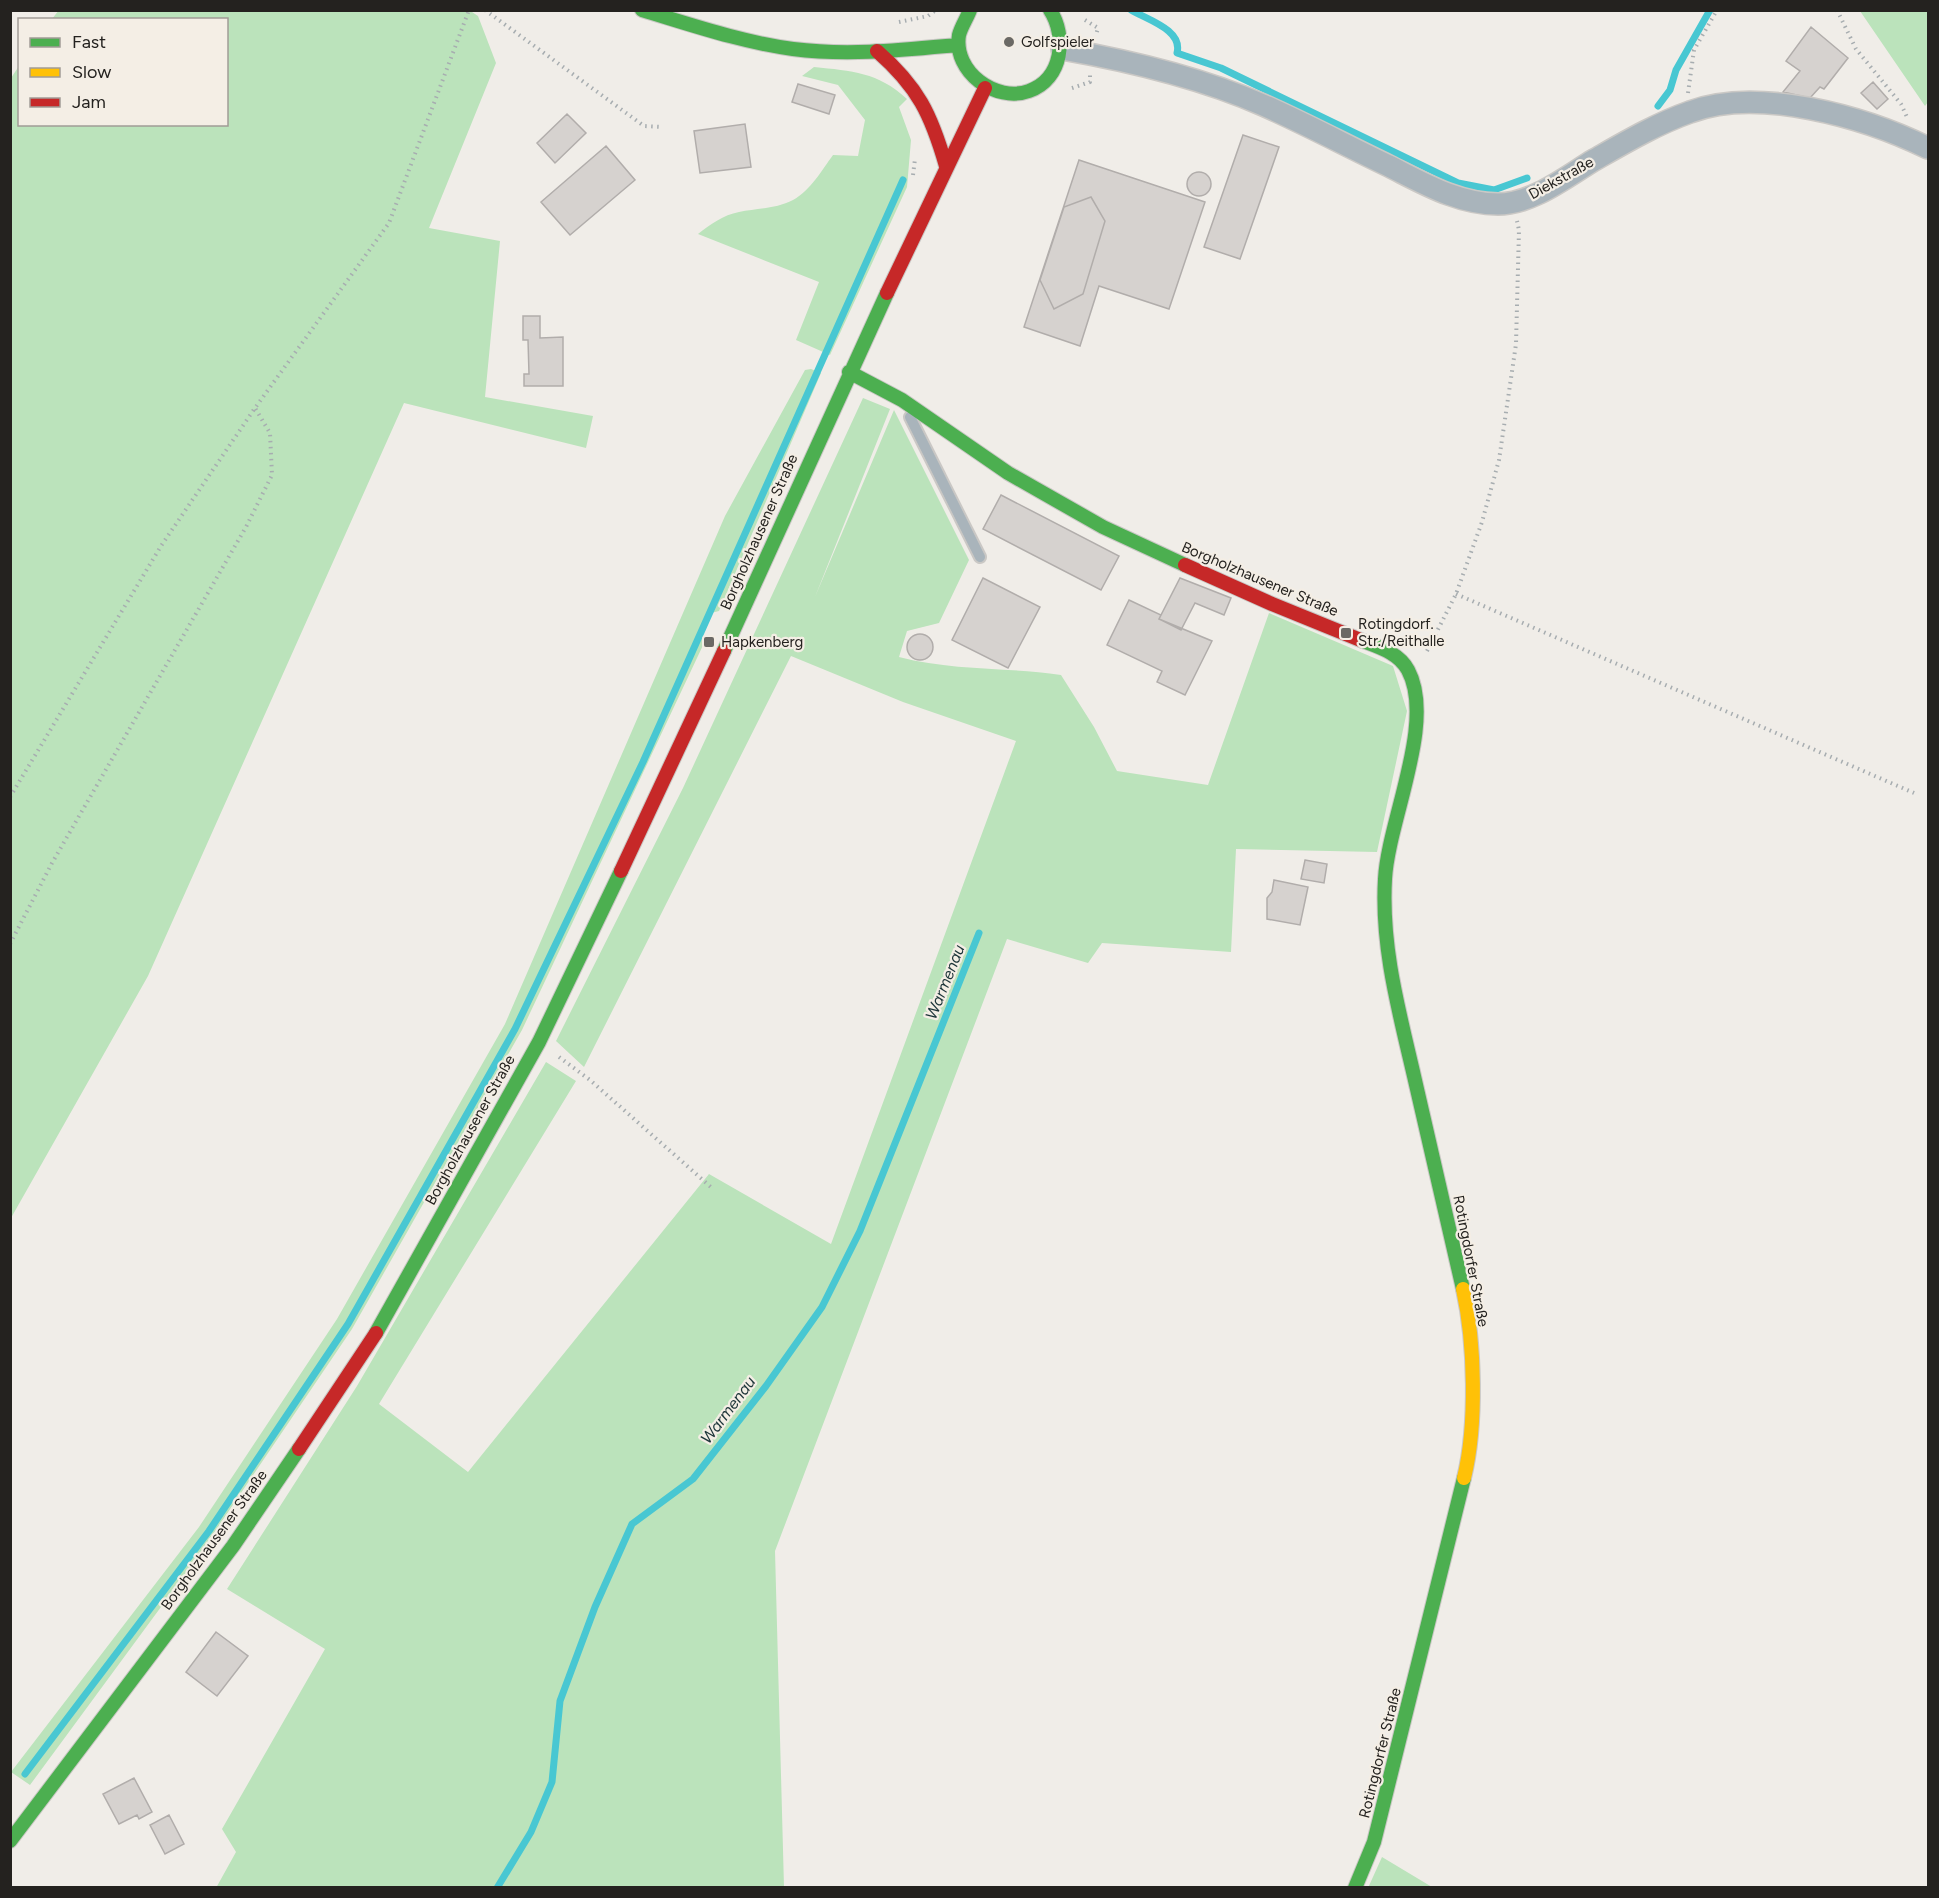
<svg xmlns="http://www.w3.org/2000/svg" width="1939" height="1898" font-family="Figtree,sans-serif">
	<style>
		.green { fill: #bbe3bb }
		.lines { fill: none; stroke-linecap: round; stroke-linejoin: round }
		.stream { stroke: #48c7d2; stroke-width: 7 }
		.building { fill: #d6d2cf; stroke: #b1adab; stroke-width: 1.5 }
		.lane-casing { stroke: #cac8c5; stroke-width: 14 }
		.street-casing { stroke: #cac8c5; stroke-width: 24 }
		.fast-casing { stroke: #cac8c5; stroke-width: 16 }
		.slow-casing { stroke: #cac8c5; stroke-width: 16 }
		.jam-casing { stroke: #cac8c5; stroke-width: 16 }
		.path { stroke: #a7adb0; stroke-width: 4; stroke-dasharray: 1.5 4.5; stroke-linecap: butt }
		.lane { stroke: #a9b4bb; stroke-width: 10 }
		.street { stroke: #a9b4bb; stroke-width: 21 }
		.fast { stroke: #4caf50; stroke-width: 14 }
		.slow { stroke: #ffc107; stroke-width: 14 }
		.jam { stroke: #c62828; stroke-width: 14 }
		.poi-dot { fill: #6b6965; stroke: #f4eee5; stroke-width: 2 }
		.labels { text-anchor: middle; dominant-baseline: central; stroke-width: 4.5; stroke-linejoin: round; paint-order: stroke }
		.poi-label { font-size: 15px; fill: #24221f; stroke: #f4eee5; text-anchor: start }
		.street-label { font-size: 15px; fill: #24221f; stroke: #f4eee5 }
		.water-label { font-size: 16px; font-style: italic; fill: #1c3438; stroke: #f4eee5 }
	</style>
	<rect width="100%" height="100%" fill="#f0ede8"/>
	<!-- green -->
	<path class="green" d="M59,10H469L478,16L496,63L429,228L500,241L485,397L593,416L586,448L404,403L148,976L11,1218V78L19,66L20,124H226V20L52,19Z
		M1860,11H1928V102L1925,106Z
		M814,67C852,71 878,72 907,99L899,107L911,140L907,187L830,355L796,340L819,282L698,234C711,224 723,215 739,212C757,208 776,209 793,200C810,191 822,170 833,155L858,156L865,120L838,85L802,76Z
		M811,369L821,373L719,611L711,613L702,632L705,641L522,1030L352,1329L197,1558L30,1785L11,1772L199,1527L337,1319L505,1024L725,516L805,370Z
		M863,398L890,409L815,597L894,410L969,560L939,623L907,631L899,657C952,671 1007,667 1061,675L1094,727L1117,771L1208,785L1269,613L1393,666L1407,711L1377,852L1236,849L1231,952L1102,943L1088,963L1007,939L775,1551L784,1887L216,1888L236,1852L222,1829L325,1649L227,1589L357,1386L546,1062L576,1081L379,1404L468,1472L709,1174L831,1244L1016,741L903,702L791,656L584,1067L556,1041L683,788Z
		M1382,1857L1432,1887L1368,1888Z"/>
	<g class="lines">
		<!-- stream -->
		<path class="stream" d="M1131,10C1148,20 1183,30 1177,53L1221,68L1458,183L1494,190L1527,178
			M1658,106L1670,90L1676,70L1710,10
			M25,1774L209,1531L348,1324L515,1029L643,762L903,180
			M497,1888L531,1832L552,1782L560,1701L595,1607L632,1524L693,1479L766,1386L822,1307L860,1231L979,933"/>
	</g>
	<!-- building -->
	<path class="building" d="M1811,27L1848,58L1824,89L1820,87L1810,98L1783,92L1800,71L1786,61Z
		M1873,82L1888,99L1877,109L1861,93Z
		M798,84L835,95L829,114L792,102Z
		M567,114L586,133L555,163L537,143Z
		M745,124L751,167L700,173L694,131Z
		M1243,135L1279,147L1240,259L1204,247Z
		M606,146L635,180L570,235L541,202Z
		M1079,160L1205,202L1169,309L1099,286L1080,346L1024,327Z
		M1187 184a12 12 0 1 1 24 0a12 12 0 1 1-24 0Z
		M1091,197L1105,221L1083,294L1054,309L1040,280L1064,207Z
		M523,316H540V338L563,337V386H524V374H529L528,340H523Z
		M1001,495L1119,556L1101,590L983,529Z
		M983,578L1040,607L1008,668L952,640Z
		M1180,578L1231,598L1224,615L1195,603L1181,630L1159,619Z
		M1129,600L1161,615L1159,619L1212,641L1185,695L1157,682L1162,671L1107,645Z
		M907 647a13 13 0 1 1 26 0a13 13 0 1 1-26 0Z
		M1305,860L1327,864L1324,883L1301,879Z
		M1274,880L1308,887L1300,925L1267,919V898L1272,892Z
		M216,1632L248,1656L217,1696L186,1672Z
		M134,1778L152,1812L139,1819L137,1815L119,1824L103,1794Z
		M169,1815L184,1844L165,1854L150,1825Z"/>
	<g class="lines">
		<defs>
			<path id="lane" d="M910,417L980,557"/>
			<path id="street" d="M1062,49C1131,61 1199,77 1263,105C1306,124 1347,146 1389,166C1423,183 1458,204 1498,204C1532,204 1566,177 1594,160C1624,143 1656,124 1690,112C1757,86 1865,117 1928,148"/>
			<path id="fast" d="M642,10C692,25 741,42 793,49C848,56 903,50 958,45
				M970,10C967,18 961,27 959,35C953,72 996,103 1029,91C1063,79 1067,36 1050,10
				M849,372L902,400L1008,473L1103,527L1185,565
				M1363,641C1379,647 1399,653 1408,670C1436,722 1388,821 1385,879C1381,947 1399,1011 1414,1076C1430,1147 1446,1218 1463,1289
				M724,651L887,293
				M376,1333L539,1042L621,871
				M10,1841L233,1546L299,1449
				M1355,1888L1374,1842L1464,1478"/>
			<path id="slow" d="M1463,1289C1475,1343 1477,1425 1464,1478"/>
			<path id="jam" d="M877,51C918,87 931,114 946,166
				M887,293L985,88
				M1185,565L1272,604L1363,641
				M621,871L724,651
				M299,1449L376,1333"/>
		</defs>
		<!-- lane casing -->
		<use href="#lane" class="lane-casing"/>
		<!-- street casing -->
		<use href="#street" class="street-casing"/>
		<!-- fast casing -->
		<use href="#fast" class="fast-casing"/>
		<!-- slow casing -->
		<use href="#slow" class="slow-casing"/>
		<!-- jam casing -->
		<use href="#jam" class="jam-casing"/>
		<!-- path -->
		<path class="path" d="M485,10L644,126L663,127
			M1837,10L1856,49L1901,104L1907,117
			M1085,20L1098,28L1096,35
			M899,22L928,16L936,10
			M1072,88L1090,82V75
			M1688,93L1694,50L1717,10
			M913,175L915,159
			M1456,594L1914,793
			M1427,651L1456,594L1482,522L1499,460L1516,344L1519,230L1517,221
			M10,797L161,546L255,408L389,223L469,10
			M10,944L52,863L246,527L272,475L270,433L255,408
			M559,1057L590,1080L712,1188"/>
		<!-- lane -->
		<use href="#lane" class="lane"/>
		<!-- street -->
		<use href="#street" class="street"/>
		<!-- fast -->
		<use href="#fast" class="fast"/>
		<!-- slow -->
		<use href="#slow" class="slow"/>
		<!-- jam -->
		<use href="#jam" class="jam"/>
	</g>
	<!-- markers -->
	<g class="poi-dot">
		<circle cx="1009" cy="42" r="6"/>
		<rect x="1340" y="627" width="12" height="12" rx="3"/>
		<rect x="703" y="636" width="12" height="12" rx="3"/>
	</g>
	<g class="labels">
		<!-- poi labels -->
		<g class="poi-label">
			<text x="1021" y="42">Golfspieler</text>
			<text x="1358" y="624">Rotingdorf.<tspan x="1358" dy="17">Str./Reithalle</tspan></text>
			<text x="721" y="642">Hapkenberg</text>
		</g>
		<!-- street labels -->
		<g class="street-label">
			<text transform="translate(1561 178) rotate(-29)">Diekstraße</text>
			<text transform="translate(759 532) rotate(-66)">Borgholzhausener Straße</text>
			<text transform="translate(1260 579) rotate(23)">Borgholzhausener Straße</text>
			<text transform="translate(470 1130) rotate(-61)">Borgholzhausener Straße</text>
			<text transform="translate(1471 1261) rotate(79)">Rotingdorfer Straße</text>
			<text transform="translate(214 1540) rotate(-54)">Borgholzhausener Straße</text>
			<text transform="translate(1380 1753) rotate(-76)">Rotingdorfer Straße</text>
		</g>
		<!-- water labels -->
		<g class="water-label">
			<text transform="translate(945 982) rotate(-68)">Warmenau</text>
			<text transform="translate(728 1410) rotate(-53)">Warmenau</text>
		</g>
	</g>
	<!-- border -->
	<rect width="1939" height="1898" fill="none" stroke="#24221f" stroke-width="24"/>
	<!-- legend -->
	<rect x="18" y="18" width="210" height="108" fill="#f4eee5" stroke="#a19c96" stroke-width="1.5"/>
	<rect x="30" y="38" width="30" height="9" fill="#4caf50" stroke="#a19c96" stroke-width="1.5"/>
	<text x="72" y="48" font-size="18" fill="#24221f">Fast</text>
	<rect x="30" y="68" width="30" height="9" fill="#ffc107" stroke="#a19c96" stroke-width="1.5"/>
	<text x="72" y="78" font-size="18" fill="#24221f">Slow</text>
	<rect x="30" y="98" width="30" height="9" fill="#c62828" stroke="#a19c96" stroke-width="1.5"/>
	<text x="72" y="108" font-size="18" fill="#24221f">Jam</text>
</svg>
